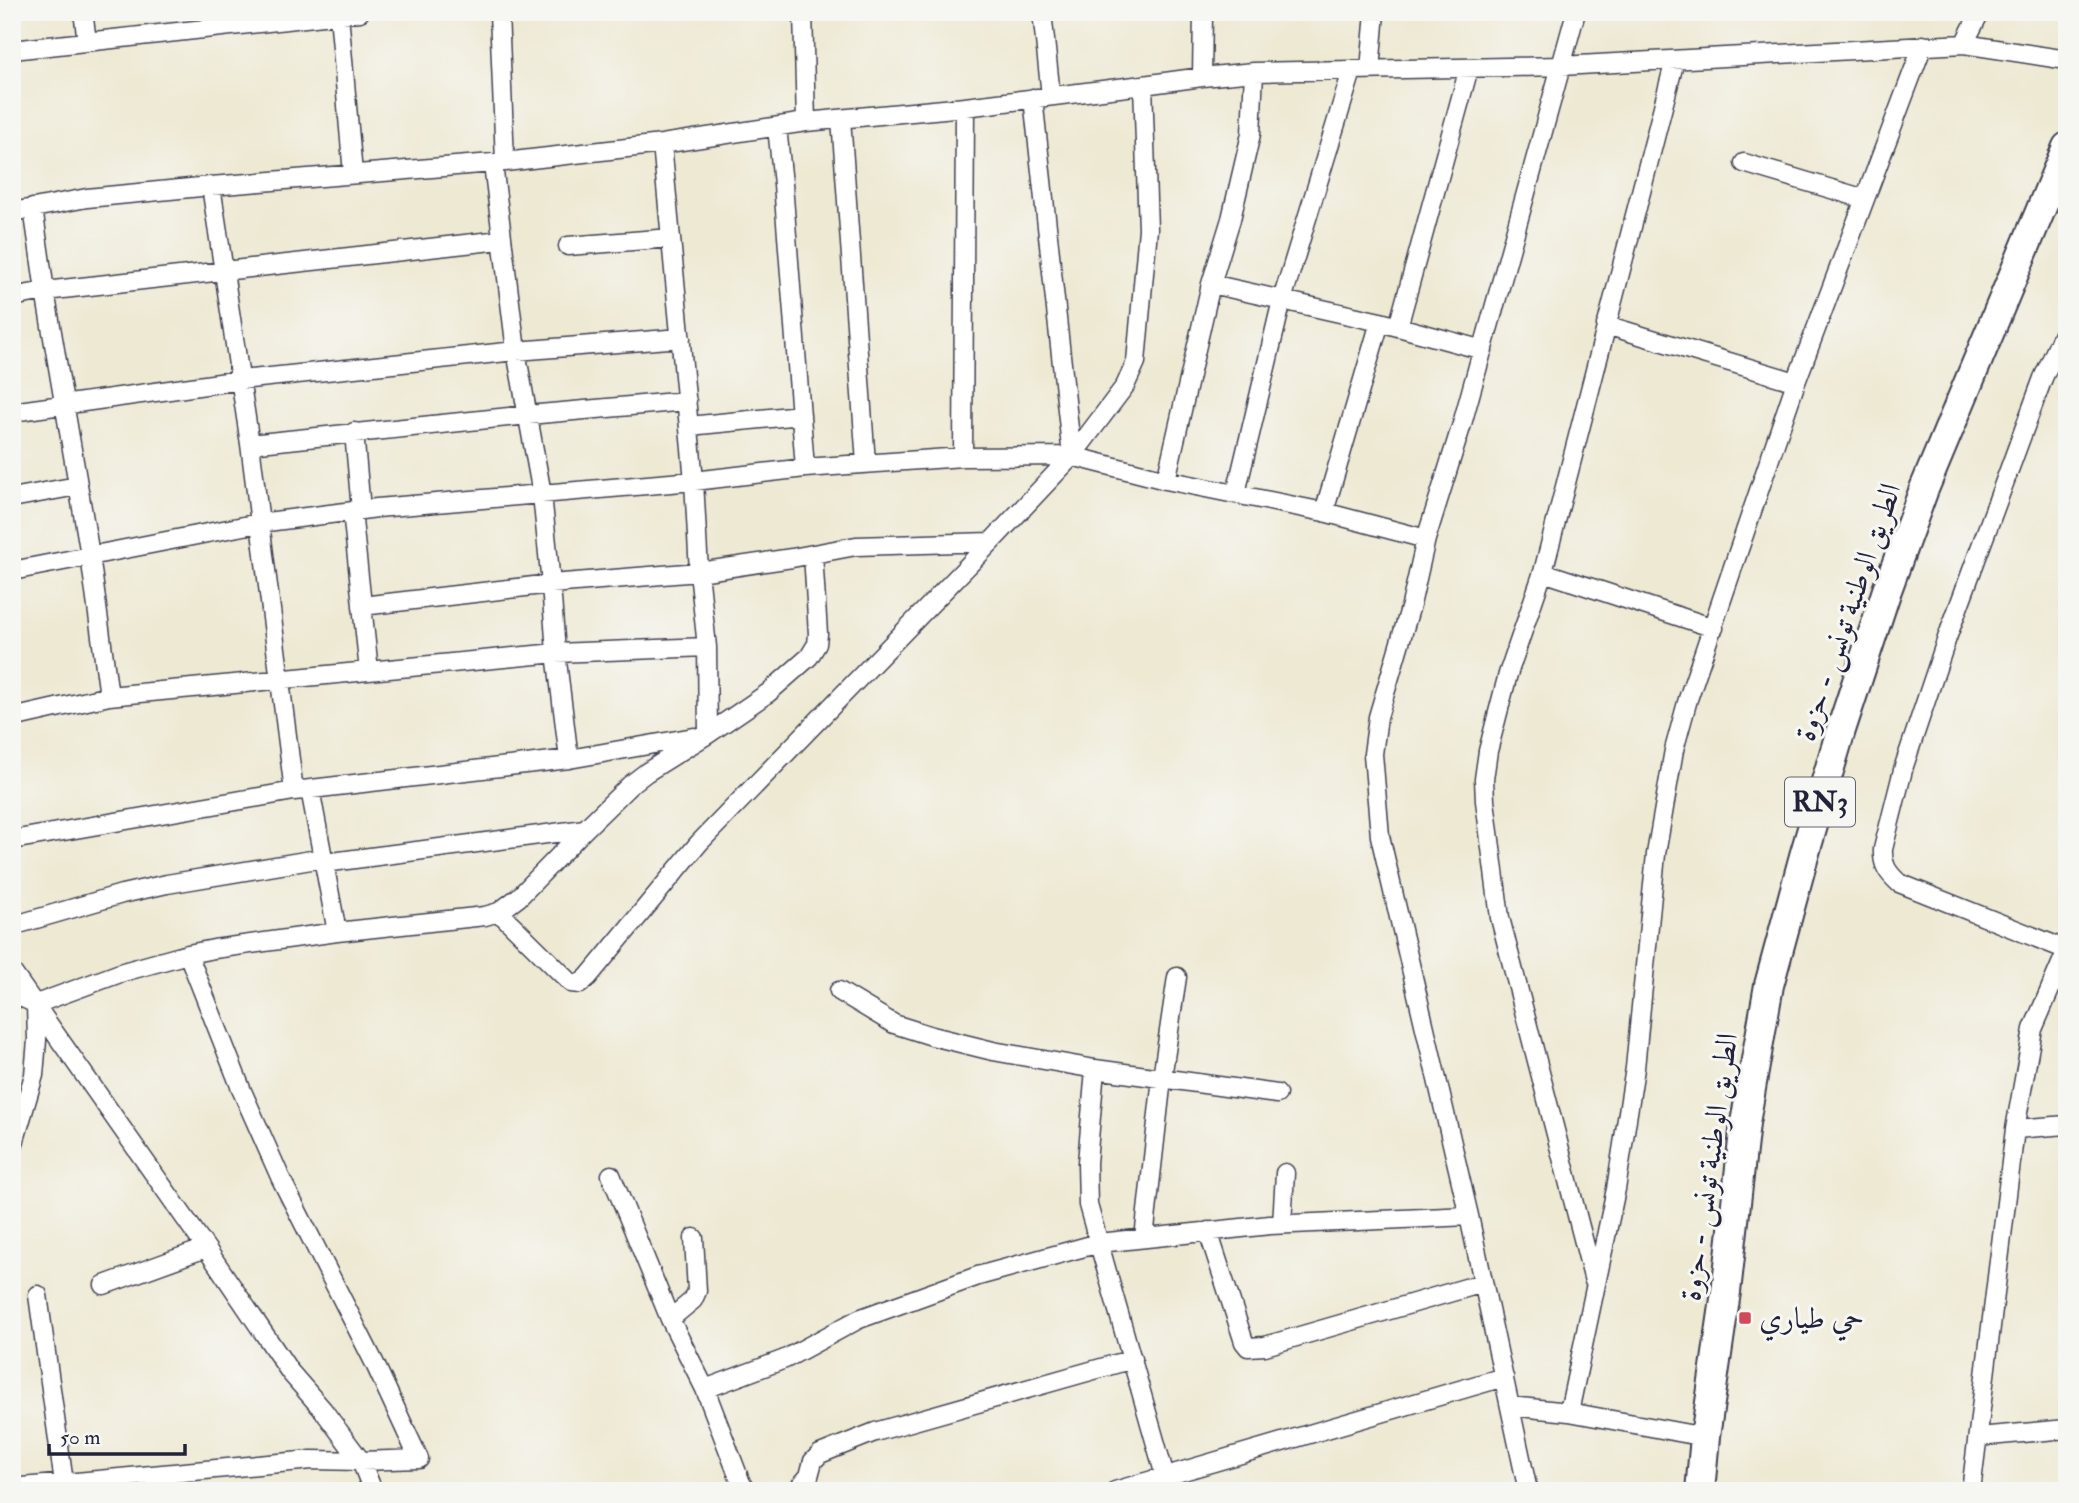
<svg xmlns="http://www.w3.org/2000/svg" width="2079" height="1503" font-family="'IM FELL Double Pica',Amiri,serif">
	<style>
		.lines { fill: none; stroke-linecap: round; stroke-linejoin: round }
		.street-casing { stroke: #414052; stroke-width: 21 }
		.primary-casing { stroke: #414052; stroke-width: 32 }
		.street { stroke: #fff; stroke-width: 18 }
		.primary { stroke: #fff; stroke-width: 28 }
		.poi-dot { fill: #d1495b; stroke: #f6f6f2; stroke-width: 2.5 }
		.labels { text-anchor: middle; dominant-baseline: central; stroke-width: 6; stroke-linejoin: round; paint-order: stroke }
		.shield { fill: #f6f6f2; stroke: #626272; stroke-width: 2 }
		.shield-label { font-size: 28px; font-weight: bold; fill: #22223b }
		.street-label { font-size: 30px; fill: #22223b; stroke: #f6f6f2 }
		.poi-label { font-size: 30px; fill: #22223b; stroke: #f6f6f2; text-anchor: start }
	</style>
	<rect width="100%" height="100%" fill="#f6f6f2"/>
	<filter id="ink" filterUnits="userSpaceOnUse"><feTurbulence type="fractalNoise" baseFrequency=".0143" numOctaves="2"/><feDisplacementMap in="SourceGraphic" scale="14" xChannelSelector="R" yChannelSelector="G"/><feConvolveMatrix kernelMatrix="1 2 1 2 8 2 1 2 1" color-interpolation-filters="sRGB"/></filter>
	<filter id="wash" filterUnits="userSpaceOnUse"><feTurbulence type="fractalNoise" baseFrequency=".00686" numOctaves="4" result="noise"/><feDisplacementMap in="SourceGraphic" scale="28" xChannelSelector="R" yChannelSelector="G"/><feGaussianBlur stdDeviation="1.57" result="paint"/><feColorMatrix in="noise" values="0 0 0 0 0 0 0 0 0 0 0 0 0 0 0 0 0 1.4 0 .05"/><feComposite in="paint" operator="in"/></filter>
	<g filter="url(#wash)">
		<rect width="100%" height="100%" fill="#eee9d3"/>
	</g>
	<g filter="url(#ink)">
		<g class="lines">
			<defs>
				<path id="street" d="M83,12L87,41
					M499,12L505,162
					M803,12L806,122L965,107
					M1042,12L1051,96
					M339,14L353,174
					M1964,44L1980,12
					M12,50L360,12
					M1370,70L1375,12
					M1202,77L1203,12
					M1033,98L1072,456
					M841,119L866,463
					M777,127L783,184L805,468
					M662,144L694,481L699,572L707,647L708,734
					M1744,163L1865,199
					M493,164L516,351L542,494L551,584L556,653L569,759
					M211,186L250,444L294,791
					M33,208L45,291L90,555L109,696
					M12,212L87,198L211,186L505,162L662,144L806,122
					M568,246L671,238
					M1211,284L1380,322L1483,350
					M12,297L45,291L501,240
					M1606,325L1796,382
					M1398,327L1469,68
					M12,412L241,380L516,351L681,338
					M689,426L801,415
					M354,432L361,510
					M250,444L528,415L687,401
					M963,457L965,107L1143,85
					M1166,480L1211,284L1231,219L1251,134L1254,72
					M1236,493L1282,300L1352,71
					M12,498L77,486
					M352,511L369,671
					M1324,512L1380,322
					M12,571L259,523L377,508L694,481L805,468L963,457L1072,456L1166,480L1324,512L1426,539
					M1543,572L1714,628
					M362,606L551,584L699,572L792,558L856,546L991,542
					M12,718L109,696L556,653L707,647
					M310,789L337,932
					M12,840L294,791L569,759L694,737
					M324,863L585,829
					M499,912L571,983L580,984L588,977L699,843L991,542L1072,456L1125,386L1136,362L1148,229L1143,85L1202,77L1254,72L1561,66L1964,44L2067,60
					M12,926L122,894L167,884L323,858
					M12,972L206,1248L290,1372L323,1410L361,1461L373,1491
					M839,991L894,1024L932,1036L993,1051L1095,1069L1277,1094
					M12,993L36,1004L123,972L188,954L214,949L337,932L485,916L499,912L519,897L585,829L630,785L647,772L708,734L768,693L809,657L817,644L818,634L813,554
					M1095,1069L1087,1163L1088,1205L1165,1476
					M2015,1129L2067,1125
					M12,1150L34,1075L37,1040L36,1004
					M611,1175L670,1319L705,1389
					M1282,1224L1285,1173
					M1208,1231L1244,1342L1248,1347L1265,1346L1483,1283
					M1144,1238L1162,1078L1177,977
					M1594,1281L1500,918L1485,801L1484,779L1488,751L1508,674L1543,572L1675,60
					M104,1285L206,1248
					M38,1295L64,1483
					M670,1319L693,1300L697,1291L694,1238
					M1510,1406L1569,1412L1616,1189L1635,1068L1656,854L1674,750L1688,699L1796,382L1923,45
					M1569,1412L1705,1437
					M1978,1437L2067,1429
					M12,1488L312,1460L361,1461L419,1459L374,1362L281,1179L242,1091L188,954
					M746,1491L741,1483L705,1389L785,1359L859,1319L978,1276L1099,1243L1270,1225L1469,1216
					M796,1491L809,1476L813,1461L820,1454L875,1432L1133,1359
					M1115,1491L1504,1377
					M1528,1491L1469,1216L1380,836L1373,754L1378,717L1411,605L1426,539L1462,424L1576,12
					M1971,1491L2015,1129L2033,1029L2067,950L1899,883C1888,873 1882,865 1883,849L1904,766L1947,638L2043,378L2067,325"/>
				<path id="primary" d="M1700,1491L1705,1437L1726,1292L1745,1123L1769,985L1804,856L1841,730L1887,590L1924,489L2067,147"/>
			</defs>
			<!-- street casing -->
			<use href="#street" class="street-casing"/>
			<!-- primary casing -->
			<use href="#primary" class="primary-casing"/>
			<!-- street -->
			<use href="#street" class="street"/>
			<!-- primary -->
			<use href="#primary" class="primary"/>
		</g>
	</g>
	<!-- markers -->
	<rect class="poi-dot" x="1738" y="1311" width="14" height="14" rx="3.5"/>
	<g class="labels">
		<!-- shield labels -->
		<rect class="shield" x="1785" y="777.5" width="70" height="49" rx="5"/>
		<g class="shield-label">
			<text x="1820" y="802">RN3</text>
		</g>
		<!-- street labels -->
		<g class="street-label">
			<text transform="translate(1848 612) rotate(-71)">الطريق الوطنية تونس - حزوة</text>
			<text transform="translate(1709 1167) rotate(-82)">الطريق الوطنية تونس - حزوة</text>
		</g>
		<!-- poi labels -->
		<g class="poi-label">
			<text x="1759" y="1318">حي طياري</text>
		</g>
	</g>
	<!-- margin -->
	<rect width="2079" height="1503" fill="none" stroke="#f6f6f2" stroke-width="42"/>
	<!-- scale -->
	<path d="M49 1444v10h136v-10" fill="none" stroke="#22223b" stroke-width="3.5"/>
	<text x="60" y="1444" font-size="21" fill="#22223b" stroke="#f6f6f2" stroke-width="5" paint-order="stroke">50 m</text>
</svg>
